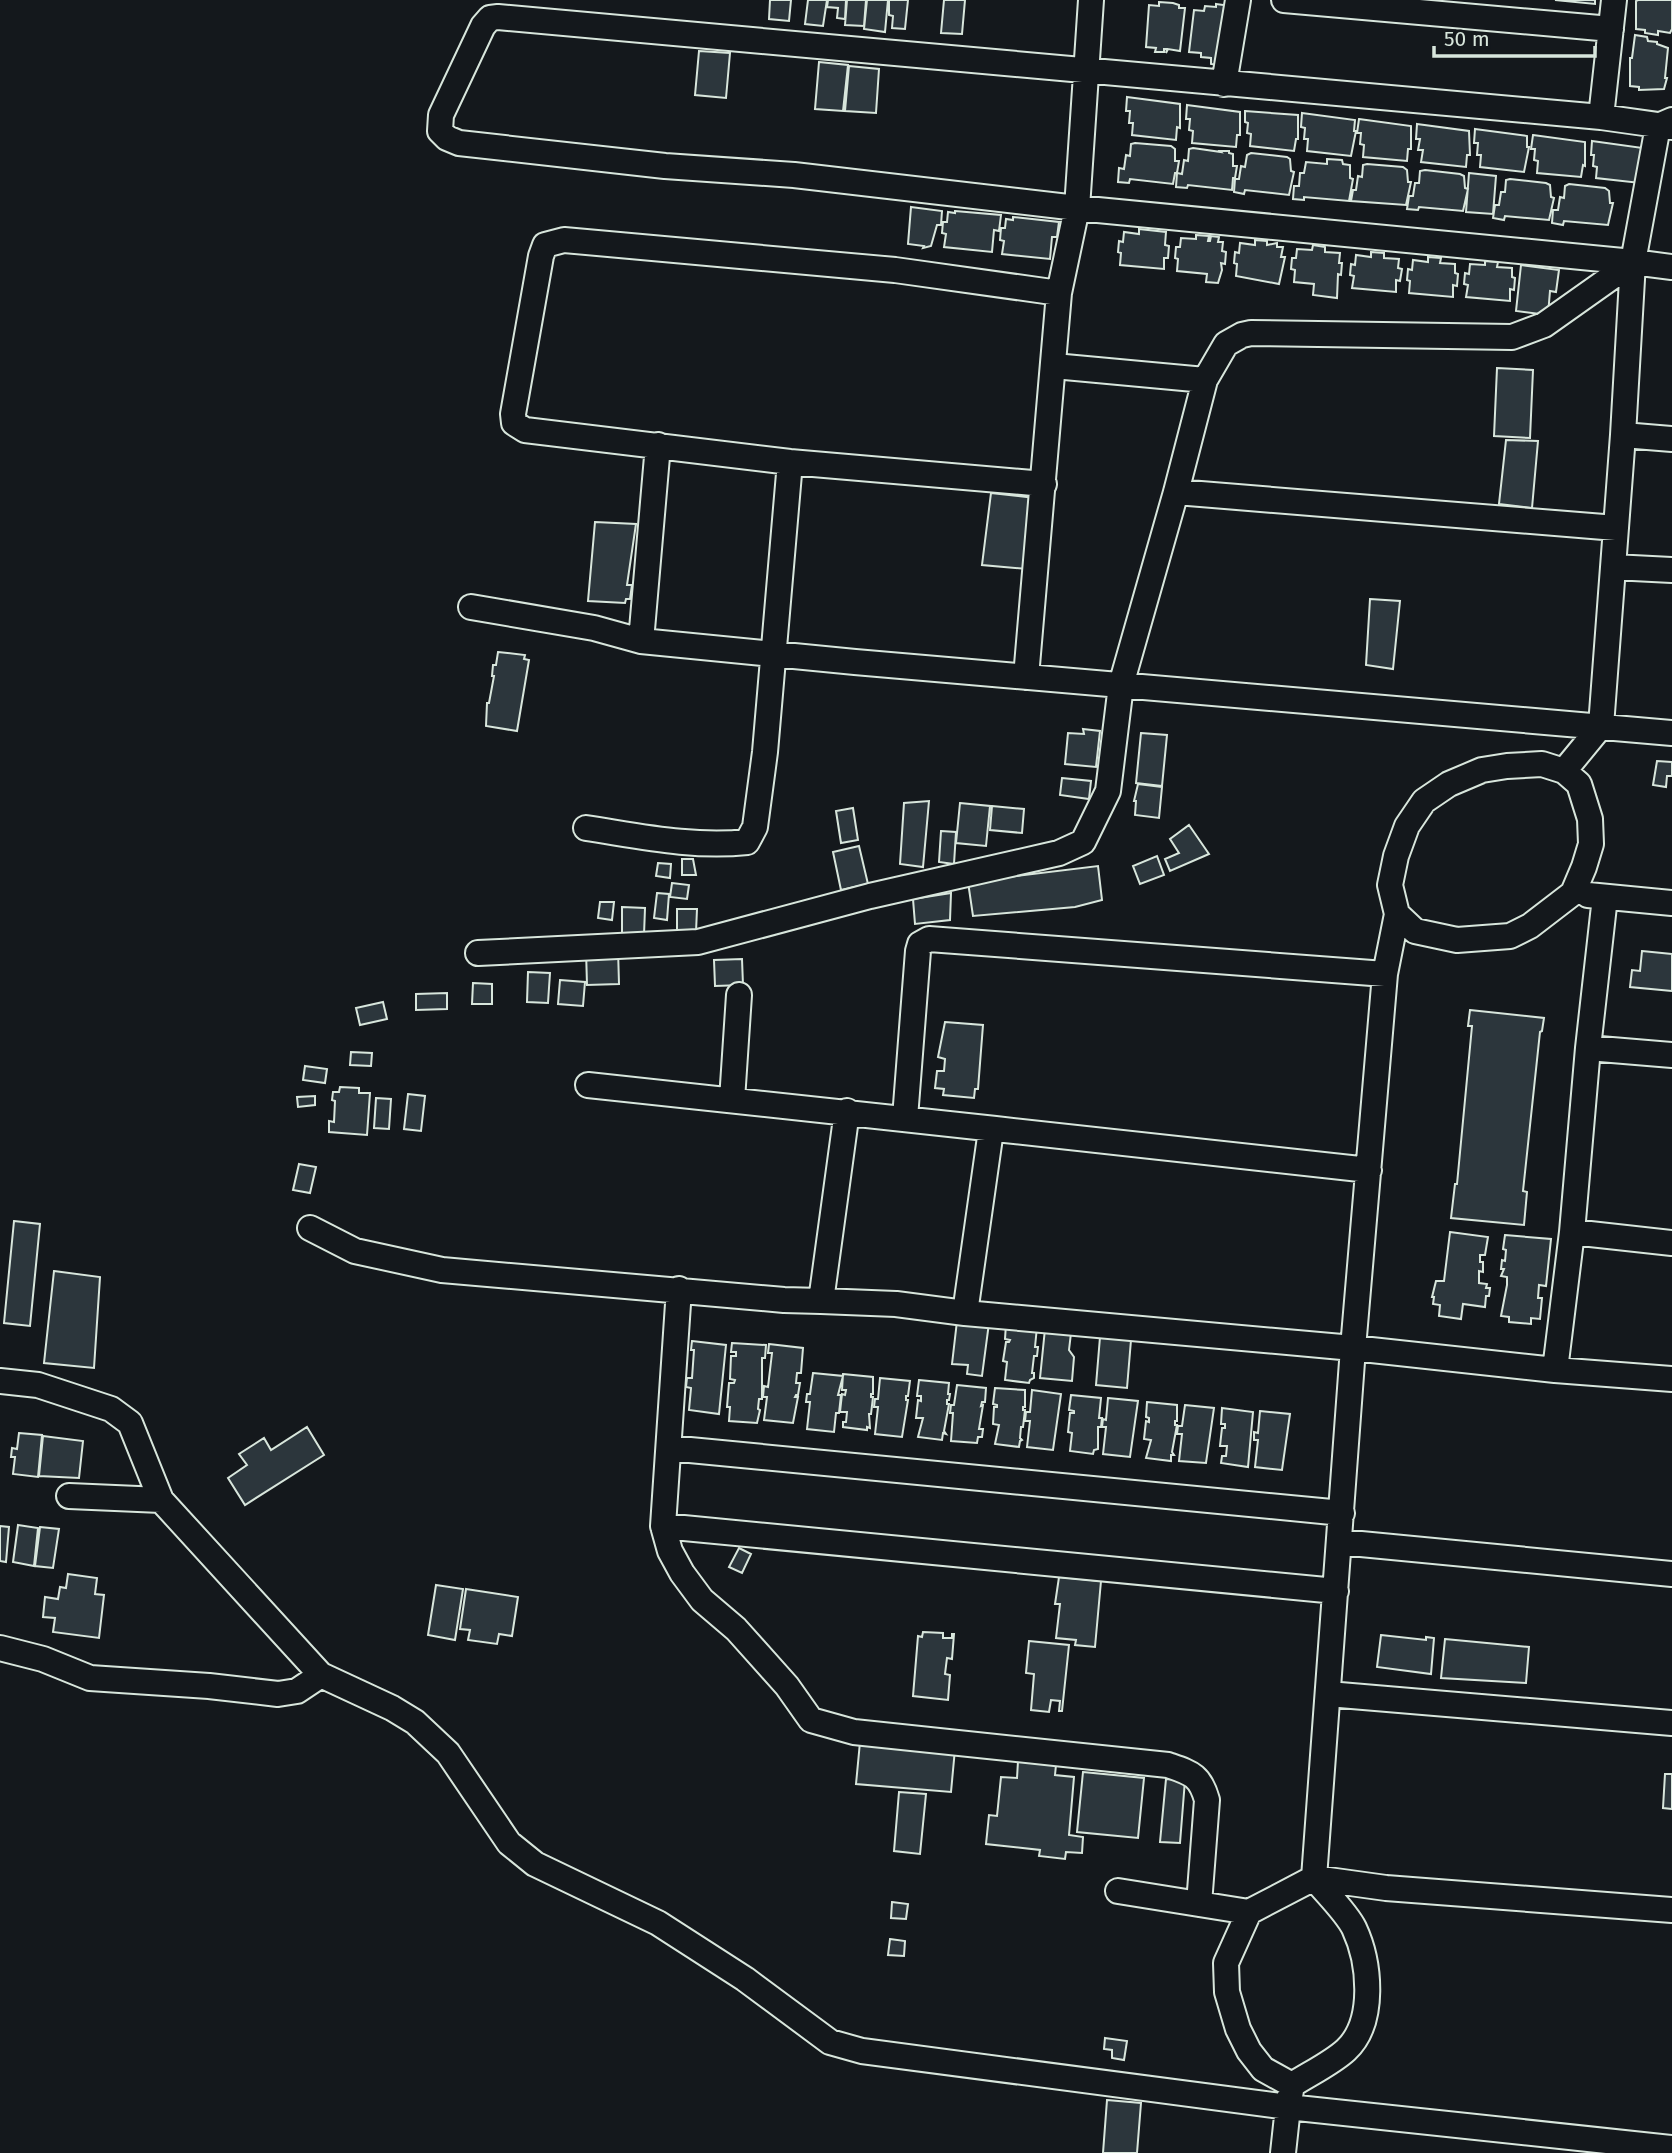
<svg xmlns="http://www.w3.org/2000/svg" width="1672" height="2153" font-family="'Fira Sans',sans-serif">
	<style>
		.building { fill: #2c363c; stroke: #d8e6dc; stroke-width: 2 }
		.lines { fill: none; stroke-linecap: round; stroke-linejoin: round }
		.minor-casing { stroke: #d8e6dc; stroke-width: 28 }
		.minor { stroke: #14181c; stroke-width: 24 }
	</style>
	<rect width="100%" height="100%" fill="#14181c"/>
	<!-- building -->
	<path class="building" d="M770,0H791L789,21L769,19Z
		M808,0H827L823,26L805,24Z
		M828,0H846L845,19L837,18L838,8L827,7Z
		M847,0H866L864,26L845,25Z
		M867,0H888L885,32L864,29Z
		M889,0H908L905,29L892,28L893,16L889,15Z
		M944,0H965L962,34L941,33Z
		M1555,0H1595V4Z
		M1638,0H1672V29L1670,33L1658,31V35L1645,33V30L1636,29V1Z
		M1159,2L1173,3L1179,5V8H1185L1180,51L1168,49L1166,53L1167,49H1164V52H1155L1156,48L1146,47L1149,5L1159,6Z
		M1216,4L1231,6L1225,66L1211,64V58L1201,57V53L1189,52L1194,10L1204,11L1205,6L1216,7Z
		M1635,35L1647,37L1648,41L1657,42V44L1668,48L1665,78H1667L1664,89L1639,90V87L1630,86V58H1632Z
		M699,51L730,53L726,98L695,95Z
		M819,62L848,65L843,111L815,109Z
		M849,66L879,69L876,113L845,111Z
		M1127,97L1180,104V128L1177,127L1176,140L1132,135L1133,123H1129L1130,111H1126Z
		M1187,105L1240,112V135H1237L1236,147L1192,143L1193,131L1189,130L1190,119H1186Z
		M1245,111L1298,115V139H1296L1294,151L1250,146L1251,134L1247,133L1248,123L1245,122Z
		M1302,113L1355,120L1354,131H1356L1351,156L1307,151L1308,139H1304L1305,128L1301,127Z
		M1359,119L1411,126V149H1408L1407,161L1363,157L1364,145L1360,144L1361,133H1357Z
		M1417,124L1469,131L1470,155H1467L1466,167L1421,162L1423,150H1418L1420,139H1416Z
		M1475,129L1527,136V147H1529L1524,172L1480,167L1481,155H1477L1478,143H1474Z
		M1533,135L1585,142V166L1583,165L1581,177L1537,173L1538,161L1534,160L1535,149H1531Z
		M1592,141L1650,149L1640,183L1596,178L1597,167L1593,166L1594,155H1591Z
		M1135,143L1171,146L1175,149V161H1179L1177,173H1175L1173,184L1130,179L1129,183L1118,182L1119,168L1124,169L1126,155L1130,156L1131,144Z
		M1193,148L1221,152L1220,151H1229V153L1233,154V166H1237L1235,178H1233L1232,190L1188,185L1187,188L1176,187L1177,173L1182,174L1184,160L1188,161L1189,149Z
		M1251,153L1287,157L1290,159L1291,171L1294,172L1289,195L1245,190L1244,194L1234,192L1235,179H1239L1241,166L1245,167L1247,155Z
		M1327,159L1342,160L1343,164L1350,165V178L1353,179L1349,201L1304,197V200L1293,199L1294,186H1299L1300,173H1304L1306,162L1327,164Z
		M1367,164L1403,167L1407,170L1408,182H1411L1406,205L1351,201L1353,190H1356L1358,176L1362,177L1363,165Z
		M1425,170L1460,174L1464,176L1465,188L1468,189L1463,211L1419,207L1418,210L1407,209L1409,196H1413L1415,183H1419L1420,171Z
		M1469,173L1496,176L1493,214L1466,212Z
		M1510,179L1546,183L1550,185L1551,197L1554,198L1549,220L1505,216L1504,220L1493,218L1495,205H1499L1501,192H1505L1506,180Z
		M1569,184L1605,188L1609,191L1610,203H1613L1608,225L1564,221L1563,225L1552,223L1553,210H1558L1560,197L1564,198L1565,186Z
		M911,207L942,211L941,225H937L931,246L923,248L924,246L908,244Z
		M955,211L1001,215L999,231L994,230L992,252L944,247L946,234L942,233L943,222H947L948,212L955,213Z
		M1013,217L1059,222L1057,237H1052L1050,259L1002,254L1004,241L1000,240L1001,228H1005L1006,219L1013,220Z
		M1139,229L1166,232L1165,245L1169,246L1168,258H1164V269L1120,265L1121,253L1118,252L1119,241L1123,242L1124,232L1139,234Z
		M1196,235L1209,236L1208,241H1210L1211,236L1219,237L1218,242H1223L1222,251L1226,252L1225,264L1221,263L1222,270L1218,283L1206,282L1207,274L1177,271L1178,259L1175,258L1176,247H1180L1181,238L1196,239Z
		M1255,240L1267,241V245L1277,243V247H1283L1281,257H1285L1279,284L1236,276L1237,264L1234,263L1235,252L1239,253L1240,243L1255,245Z
		M1313,245L1325,247V252L1340,253L1339,263H1342L1341,275L1338,274L1337,298L1313,295L1314,284L1294,282L1295,270L1291,269L1292,258H1296L1297,249L1312,250Z
		M1371,252L1384,253V258L1399,259L1398,268L1402,269L1400,281L1396,280V292L1352,288L1354,276L1350,275L1351,264L1355,265L1356,255L1371,257Z
		M1428,257L1441,258L1440,263L1455,264V273L1458,274L1457,286L1453,285V297L1409,293L1410,281L1407,280L1408,269L1412,270L1413,260L1428,262Z
		M1485,261L1498,262L1497,267L1512,268V277L1515,278L1514,290L1510,289V301L1466,297L1468,285L1464,284L1465,273L1469,274L1470,264L1485,265Z
		M1521,265L1559,270L1556,292L1550,291L1548,315L1516,311Z
		M1497,368L1533,370L1530,438L1494,436Z
		M1506,440L1538,441L1532,508L1499,504Z
		M991,493L1035,498L1027,569L982,565Z
		M595,522L636,524L627,585H632L630,599H626L625,603L588,601Z
		M1370,599L1400,601L1393,669L1366,665Z
		M498,652L525,655L524,659L529,660L517,731L486,726L487,703H489L494,676H492L493,665H496Z
		M1083,729L1100,731L1096,767L1065,764L1068,733L1084,734Z
		M1141,733L1167,735L1162,786L1136,783Z
		M1657,761L1672,762V776H1667L1666,787L1653,785Z
		M1062,778L1091,781L1089,799L1060,795Z
		M1138,784L1162,787L1159,818L1135,815L1136,801H1134Z
		M929,801L923,867L900,864L904,803Z
		M960,803L990,806L986,846L956,843Z
		M992,806L1024,809L1022,833L990,830Z
		M853,808L858,840L841,843L836,811Z
		M1189,825L1209,854L1170,871L1165,859L1179,853L1170,839Z
		M941,831L956,832L954,864L939,862Z
		M859,846L868,884L841,890L833,852Z
		M1157,856L1164,875L1140,884L1133,866Z
		M682,859H693L696,875H682Z
		M658,863L671,864L670,878L656,876Z
		M1098,866L1102,900L1075,907L973,916L968,882Z
		M672,883L689,885L687,899L670,897Z
		M657,893L669,894L667,920L654,918Z
		M951,893L950,920L915,924L913,899Z
		M600,902H614L612,920L598,918Z
		M622,907L645,908L644,935L622,933Z
		M677,909H697L696,932L677,930Z
		M618,949L619,984L587,985L586,950Z
		M1642,951L1672,954V991L1630,987L1632,970L1640,971Z
		M742,959L743,985L715,986L714,960Z
		M528,972L550,973L548,1003L527,1002Z
		M560,980L585,982L583,1006L558,1004Z
		M473,983L492,984V1004H472Z
		M447,993V1009L416,1010V994Z
		M383,1002L387,1019L360,1025L356,1008Z
		M1470,1010L1544,1018L1542,1031L1540,1032L1523,1191L1527,1192L1524,1225L1451,1218L1455,1184H1457L1472,1026H1468Z
		M945,1022L983,1025L978,1089H975L974,1098L943,1095L944,1089L935,1088L937,1071H944L945,1059L938,1057Z
		M351,1052L372,1053L371,1066L350,1065Z
		M305,1066L327,1069L325,1083L303,1080Z
		M340,1087L359,1088V1093H370L367,1135L329,1132V1121L334,1122L335,1101L332,1100L333,1092H339Z
		M408,1094L425,1096L421,1131L404,1129Z
		M315,1096V1105L298,1107L297,1097Z
		M376,1098L391,1099L389,1129L374,1128Z
		M299,1164L316,1167L310,1193L293,1190Z
		M14,1221L40,1224L30,1326L4,1323Z
		M1450,1232L1488,1237L1485,1255H1480V1262H1483V1272L1479,1271V1283L1487,1284L1486,1288H1490L1489,1296H1486L1485,1307L1463,1304L1461,1319L1439,1316L1440,1305L1433,1304L1434,1297H1432L1436,1281H1444Z
		M1505,1235L1551,1239L1546,1286L1539,1285L1538,1298H1542L1540,1319L1531,1318V1324L1509,1322V1317L1501,1316L1507,1285V1277L1501,1276L1504,1269H1501L1502,1260L1505,1261L1506,1250L1503,1249Z
		M54,1271L100,1277L94,1368L44,1363Z
		M957,1321L989,1323L982,1376L967,1374L968,1365L952,1364Z
		M1006,1324L1037,1327L1035,1347H1038L1037,1356H1034L1032,1373H1034V1378L1030,1380L1029,1383L1005,1380L1007,1362L1003,1361L1006,1342H1009L1010,1340L1005,1339Z
		M1045,1329L1071,1333L1069,1350L1074,1357L1072,1381L1040,1378Z
		M1100,1337L1131,1340L1127,1388L1096,1385Z
		M692,1341L726,1345L719,1414L689,1410L691,1388L686,1387L687,1378H692L694,1350H691Z
		M732,1343L766,1345L765,1358H762V1399H759L758,1409L760,1410L757,1423L729,1421L730,1407H727L729,1383H734L735,1380L730,1379L731,1356H736V1352H731Z
		M769,1344L803,1348L801,1373H797L796,1383H800L798,1395H796L795,1397H798L793,1423L764,1420L767,1397H763L764,1386L768,1387L772,1353H768Z
		M813,1373L843,1376L838,1395H841L839,1413H836L834,1432L807,1429L810,1402H806L807,1394H810Z
		M843,1374L873,1377V1394H871V1397H873L871,1414H869L870,1428L867,1427V1430L843,1427V1422H846L847,1412H840L842,1394L845,1395L846,1390H842Z
		M880,1378L910,1381L908,1396H906V1400H908L902,1437L875,1434L878,1407H874L875,1399H878Z
		M919,1380L949,1383L948,1394H950L949,1400H947V1404H949L944,1431L946,1434L943,1433L942,1440L918,1437L923,1418H916L918,1400L921,1401V1396H917Z
		M957,1385L986,1388L985,1402H982L981,1406L983,1405L979,1429H983L982,1437H978L977,1443L951,1441L953,1413H950L951,1405H954Z
		M995,1388L1025,1390V1407H1023V1410H1025L1023,1427H1021L1020,1438L1022,1440L1020,1441L1019,1447L995,1444L999,1425L993,1424L994,1407H997V1405L993,1404Z
		M1032,1390L1061,1394L1053,1450L1027,1447L1030,1421H1025L1026,1412H1030Z
		M1071,1395L1101,1398L1099,1418H1102L1101,1427H1098V1449L1094,1450L1093,1454L1070,1451L1072,1433L1068,1432L1070,1413H1074V1411L1069,1410Z
		M1108,1398L1138,1401L1130,1457L1103,1454L1106,1427H1102L1103,1419L1106,1420Z
		M1147,1402L1177,1405V1421H1175V1425H1177L1172,1452L1174,1455H1171V1461L1146,1458L1151,1440L1144,1439L1146,1421L1149,1422V1418L1146,1417Z
		M1185,1405L1214,1408L1206,1463L1179,1461L1182,1434H1177L1178,1426H1182Z
		M1222,1408L1253,1412L1248,1467L1221,1463L1222,1456H1226L1227,1446H1220L1222,1428H1225V1424H1221Z
		M1260,1411L1290,1414L1282,1470L1255,1467L1258,1440H1254V1432L1258,1433Z
		M307,1427L324,1455L245,1505L228,1478L247,1465L239,1454L264,1438L271,1450Z
		M19,1433L42,1435L38,1477L13,1474L15,1457H11L12,1448L17,1449Z
		M43,1436L83,1441L79,1478L39,1476Z
		M18,1525L38,1528L34,1566L13,1562Z
		M0,1526L9,1527L6,1562L0,1561Z
		M40,1527L59,1529L53,1568L35,1566Z
		M739,1548L751,1554L742,1573L729,1567Z
		M68,1574L97,1578L95,1594L104,1595L99,1638L53,1632L55,1618L43,1617L45,1597L58,1599L60,1587L66,1588Z
		M1059,1577L1101,1581L1095,1647L1075,1645L1076,1640L1056,1638L1060,1604H1055Z
		M436,1585L463,1589L455,1640L428,1635Z
		M466,1589L518,1597L512,1636L499,1634L497,1644L468,1640L470,1630L460,1629Z
		M923,1632L943,1633V1638H952V1634H954L952,1659L947,1658L945,1674L950,1675L948,1700L913,1696L918,1636L922,1637Z
		M1381,1635L1426,1640V1637L1434,1638L1431,1674L1377,1667Z
		M1445,1639L1529,1647L1526,1683L1441,1678Z
		M1029,1641L1069,1645L1062,1711H1059L1060,1701L1051,1700L1049,1712L1031,1710L1034,1674L1026,1673Z
		M860,1742L955,1749L951,1792L856,1784Z
		M1018,1761L1056,1765L1055,1775L1074,1777L1069,1835L1083,1837L1082,1853L1066,1852L1065,1859L1039,1856L1040,1850L986,1844L989,1815L997,1816L1001,1777L1017,1778Z
		M1083,1772L1144,1778L1138,1838L1077,1832Z
		M1665,1774H1672V1809L1663,1808Z
		M1166,1779L1185,1780L1180,1843L1160,1842Z
		M899,1792L926,1794L920,1854L894,1851Z
		M892,1902L908,1904L906,1919L891,1918Z
		M890,1939L905,1941L904,1956L888,1955Z
		M1105,2038L1127,2041L1124,2060L1112,2058V2050L1104,2049Z
		M1107,2100L1141,2103L1137,2153H1103Z"/>
	<g class="lines">
		<defs>
			<path id="minor" d="M1284,0L1611,29
				M1224,84L1238,0
				M1601,117L1614,0
				M1633,262L1672,267
				M1054,366L1205,380
				M1623,435L1672,439
				M658,445L641,641L855,662L1672,733
				M1044,484L790,462L525,430L514,423L513,414L541,256L545,245L564,240L895,270L1059,293L1077,208L1091,0
				M1176,492L1616,528
				M1613,567L1672,570
				M471,607L594,628L641,641
				M1026,677L1059,293
				M1564,771L1601,726L1623,435L1633,262L1658,126L1672,120
				M586,828C639,836 693,848 747,842L755,827L765,752L790,462
				M1588,895L1672,903
				M478,953L698,942L870,896L1059,853L1083,842L1108,791L1121,685L1176,492L1205,380L1226,344L1242,335L1251,333L1512,337L1544,325L1633,262L1077,208L794,175L665,166L459,143L447,138L440,131L441,115L483,26L490,18L498,17L1601,117L1672,127
				M1588,1048L1605,897
				M588,1085C848,1112 1109,1142 1369,1170
				M732,1100L739,995
				M905,1118L918,951L920,944L929,939L1385,974
				M310,1228L355,1251L442,1270L784,1300L821,1301L847,1111
				M1572,1232L1672,1243
				M679,1289L663,1526L670,1551L682,1573L702,1600L736,1629L787,1686L811,1720L854,1732L1168,1765C1191,1773 1200,1775 1207,1800L1199,1904L1249,1912
				M821,1301L896,1304L965,1313L991,1130
				M965,1313L1353,1348L1555,1370L1672,1379
				M1555,1370L1572,1232L1588,1048L1672,1055
				M0,1381L38,1385L111,1409L130,1423L161,1500
				M669,1448L1342,1513
				M69,1496L161,1500L321,1675L392,1708L415,1722L448,1753L509,1843L535,1864L658,1923L745,1979L830,2042L862,2051L1288,2107L1672,2148
				M663,1526L1336,1591
				M1340,1542L1672,1574
				M0,1648L43,1659L90,1678L209,1686L278,1694L297,1691L321,1675
				M1328,1694L1672,1723
				M1118,1891L1199,1904
				M1292,2085L1263,2069L1249,2051L1238,2029L1227,1992L1226,1963L1249,1912L1314,1878L1386,1888L1672,1910
				M1283,2153L1288,2107L1292,2085C1309,2074 1332,2063 1346,2050C1376,2022 1370,1962 1354,1928C1346,1912 1326,1893 1314,1878L1353,1348L1385,974L1397,914L1390,885L1396,856L1407,826L1424,801L1449,784L1482,770L1507,766L1542,764L1564,771L1579,784L1590,819L1591,844L1584,867L1573,893L1530,926L1510,936L1457,940L1415,931L1397,914"/>
		</defs>
		<!-- minor casing -->
		<use href="#minor" class="minor-casing"/>
		<!-- minor -->
		<use href="#minor" class="minor"/>
	</g>
	<!-- scale -->
	<path d="M1434 46v10h161v-10" fill="none" stroke="#d8e6dc" stroke-width="3.5"/>
	<text x="1444" y="46" font-size="21" fill="#d8e6dc" stroke="#14181c" stroke-width="5" paint-order="stroke">50 m</text>
</svg>
